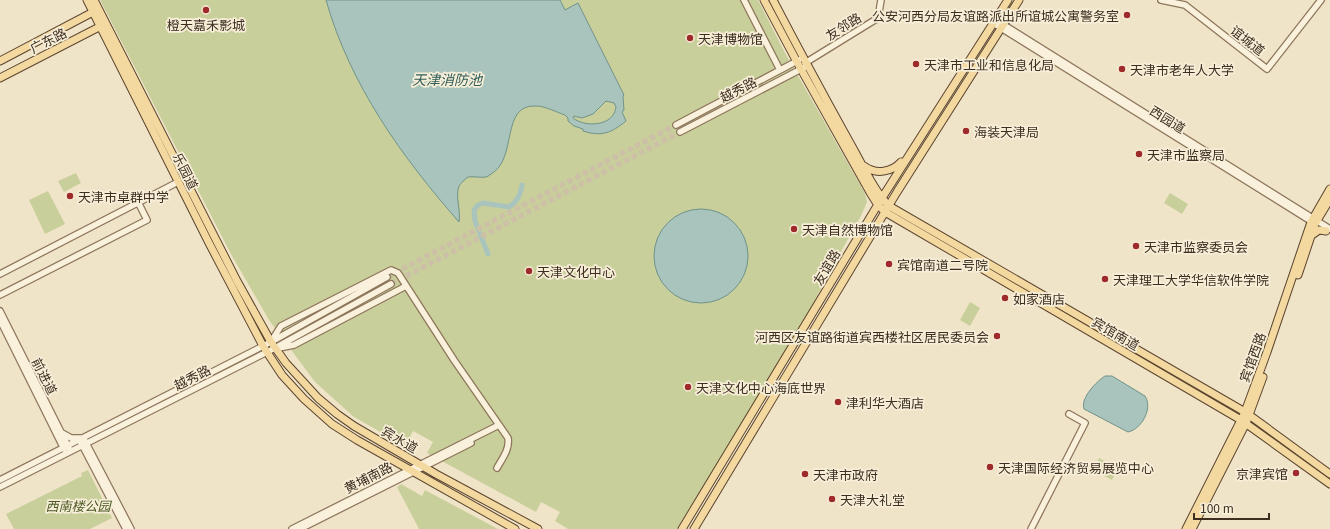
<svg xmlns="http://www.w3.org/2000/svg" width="1330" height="529" font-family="Georgia,'Noto Sans SC',serif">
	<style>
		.green { fill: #c9cf9b }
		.water { fill: #a9c4bc; stroke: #6f938a; fill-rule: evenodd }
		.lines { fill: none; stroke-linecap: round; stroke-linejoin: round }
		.canal { stroke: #a9c4bc; stroke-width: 5 }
		.minor-tunnel { stroke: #ccc0a6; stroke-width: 5.5; stroke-dasharray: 5.5 3; stroke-linecap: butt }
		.minor-casing { stroke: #8d765c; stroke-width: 8 }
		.major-casing { stroke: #5b4430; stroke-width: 9 }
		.minor { stroke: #faf1dc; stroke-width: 5.5 }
		.major { stroke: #f3d9a0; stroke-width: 7 }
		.poi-dot { fill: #9e2a2b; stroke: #f7eed8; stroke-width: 1.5 }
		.labels { text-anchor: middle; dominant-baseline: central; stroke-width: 3.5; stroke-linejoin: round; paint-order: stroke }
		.poi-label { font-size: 13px; fill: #3d2e20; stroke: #f7eed8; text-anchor: start }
		.street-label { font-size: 13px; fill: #3d2e20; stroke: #f7eed8 }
		.park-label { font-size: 13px; font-style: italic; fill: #4d5a26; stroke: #f7eed8 }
		.water-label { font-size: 14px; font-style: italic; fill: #2f5d5a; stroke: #f7eed8 }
	</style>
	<rect width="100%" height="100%" fill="#f0e4c8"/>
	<!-- green -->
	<path class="green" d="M100,0H758L785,53L865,193L867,202L861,216L834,264L825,259L813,278L823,285L798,332L677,529H568L555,521L560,512L541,502L536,512L427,453L433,442L413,431L405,446L354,417L315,382L269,320L232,256Z
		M76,173L81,183L64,192L58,181Z
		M48,191L65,224L45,234L29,200Z
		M1170,193L1188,204L1182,214L1164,203Z
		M970,302L980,308L970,326L960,320Z
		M1099,458L1118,468L1112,480L1093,470Z
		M88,470L112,518L90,529H14L6,514L82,476L81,473Z
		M401,484L422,496L425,490L498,529H419L397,487Z"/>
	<!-- water -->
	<path class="water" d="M326,0H560L565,10L578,3L624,95L623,96L624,110L622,112L626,121C611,133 602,137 583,131V129L574,126L568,121V118L565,115C556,112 545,106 536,106C500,104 518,159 491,174C490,175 487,177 486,177C480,178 473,176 468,177C465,179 461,183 459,186C455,196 461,210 459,222C402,157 350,85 326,0ZM606,101L614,103L616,107C614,126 586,128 573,118L574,116L582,118L593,114Z
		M654 256a47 47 0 1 1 94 0a47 47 0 1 1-94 0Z
		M1105,376H1112L1145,396C1153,408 1142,429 1128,432L1084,409C1080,398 1097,381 1105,376Z"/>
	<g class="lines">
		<!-- canal -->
		<path class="canal" d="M488,254L475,221L474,210L478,205L483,203L509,207C518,201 520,195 522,185"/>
		<!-- minor-tunnel -->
		<path class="minor-tunnel" d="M387,277L676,125
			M391,284L680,132"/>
		<defs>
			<path id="minor" d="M744,0L780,70
				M1161,0L1185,5L1267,69L1321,0
				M996,20L1330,229
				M993,23L1314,223
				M805,63L878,18L881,0
				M676,125L799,60
				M680,132L807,66
				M0,274L178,182
				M0,295L147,220L139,204
				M0,311L69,448
				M0,320L64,449
				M272,340L281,326L391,270L398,273L454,360L508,438C510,449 502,459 497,468
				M279,348L294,345L406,286
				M62,433L71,438H81
				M84,439L131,529
				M80,441L126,529
				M0,480L271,342L387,277
				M0,487L275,348L391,284
				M292,529L499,425
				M300,529L471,443
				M1031,529L1085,423L1069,414"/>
			<path id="major" d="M87,0L209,243L263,346L282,375L304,399L332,424L357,440L515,529
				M94,0L237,281L271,342L286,363L318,398L337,414L354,426L436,474L538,529
				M764,0L797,62L871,194L878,205L885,212L1241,420L1330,484
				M773,0C798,48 824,96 850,143C861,162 874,191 889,206L1245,412L1330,474
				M0,61L95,11
				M0,78L103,25
				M864,166C876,175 892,172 901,162
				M1312,235L1319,230L1326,231
				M1298,275L1315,224L1330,199
				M682,529L880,201L1008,0
				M694,529L897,192L1019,0
				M1186,529L1245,412L1267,352L1311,222L1330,189
				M1192,529L1246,423L1263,377"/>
		</defs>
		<!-- minor casing -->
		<use href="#minor" class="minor-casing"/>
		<!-- major casing -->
		<use href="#major" class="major-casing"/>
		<!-- minor -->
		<use href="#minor" class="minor"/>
		<!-- major -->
		<use href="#major" class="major"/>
	</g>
	<!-- markers -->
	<g class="poi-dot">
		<circle cx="206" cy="10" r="4"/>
		<circle cx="1127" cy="15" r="4"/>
		<circle cx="690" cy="38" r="4"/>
		<circle cx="916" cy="64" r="4"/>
		<circle cx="1122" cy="69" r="4"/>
		<circle cx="966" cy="131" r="4"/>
		<circle cx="1139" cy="154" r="4"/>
		<circle cx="70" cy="196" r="4"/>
		<circle cx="794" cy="229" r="4"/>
		<circle cx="1136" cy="246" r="4"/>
		<circle cx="889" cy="264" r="4"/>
		<circle cx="529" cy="271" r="4"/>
		<circle cx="1105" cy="279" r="4"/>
		<circle cx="1005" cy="298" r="4"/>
		<circle cx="997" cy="336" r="4"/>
		<circle cx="688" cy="387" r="4"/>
		<circle cx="838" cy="402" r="4"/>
		<circle cx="990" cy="467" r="4"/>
		<circle cx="1296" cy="473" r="4"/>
		<circle cx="805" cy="474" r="4"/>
		<circle cx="832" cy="499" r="4"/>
	</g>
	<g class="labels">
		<!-- poi labels -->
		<g class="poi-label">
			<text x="1119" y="15" text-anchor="end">公安河西分局友谊路派出所谊城公寓警务室</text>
			<text x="206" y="24" text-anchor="middle">橙天嘉禾影城</text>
			<text x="698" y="38">天津博物馆</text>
			<text x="924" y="64">天津市工业和信息化局</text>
			<text x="1130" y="69">天津市老年人大学</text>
			<text x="974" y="131">海装天津局</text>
			<text x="1147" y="154">天津市监察局</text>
			<text x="78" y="196">天津市卓群中学</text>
			<text x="802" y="229">天津自然博物馆</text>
			<text x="1144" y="246">天津市监察委员会</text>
			<text x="897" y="264">宾馆南道二号院</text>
			<text x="537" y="271">天津文化中心</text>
			<text x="1113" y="279">天津理工大学华信软件学院</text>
			<text x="1013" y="298">如家酒店</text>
			<text x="989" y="336" text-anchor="end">河西区友谊路街道宾西楼社区居民委员会</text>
			<text x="696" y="387">天津文化中心海底世界</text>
			<text x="846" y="402">津利华大酒店</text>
			<text x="998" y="467">天津国际经济贸易展览中心</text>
			<text x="1288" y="473" text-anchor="end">京津宾馆</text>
			<text x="813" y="474">天津市政府</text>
			<text x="840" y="499">天津大礼堂</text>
		</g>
		<!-- street labels -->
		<g class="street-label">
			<text transform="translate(843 26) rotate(-32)">友邻路</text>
			<text transform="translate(48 40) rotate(-27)">广东路</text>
			<text transform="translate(1248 40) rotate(38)">谊城道</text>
			<text transform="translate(738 89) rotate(-27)">越秀路</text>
			<text transform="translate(1168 119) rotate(32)">西园道</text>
			<text transform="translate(186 171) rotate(63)">乐园道</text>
			<text transform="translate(826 267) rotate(-59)">友谊路</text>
			<text transform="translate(1116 333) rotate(30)">宾馆南道</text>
			<text transform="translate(1252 357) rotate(-70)">宾馆西路</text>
			<text transform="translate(45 376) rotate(63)">前进道</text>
			<text transform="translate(192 377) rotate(-27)">越秀路</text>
			<text transform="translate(400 439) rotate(30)">宾水道</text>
			<text transform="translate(368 477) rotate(-27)">黄埔南路</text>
		</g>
		<!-- park labels -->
		<g class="park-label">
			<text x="78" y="505">西南楼公园</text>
		</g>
		<!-- water labels -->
		<g class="water-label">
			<text x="447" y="79">天津消防池</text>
		</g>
	</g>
	<!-- scale -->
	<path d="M1194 513v6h75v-6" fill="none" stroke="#3d2e20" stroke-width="2"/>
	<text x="1200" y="513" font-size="12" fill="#3d2e20" stroke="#f7eed8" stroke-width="3" paint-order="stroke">100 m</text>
</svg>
